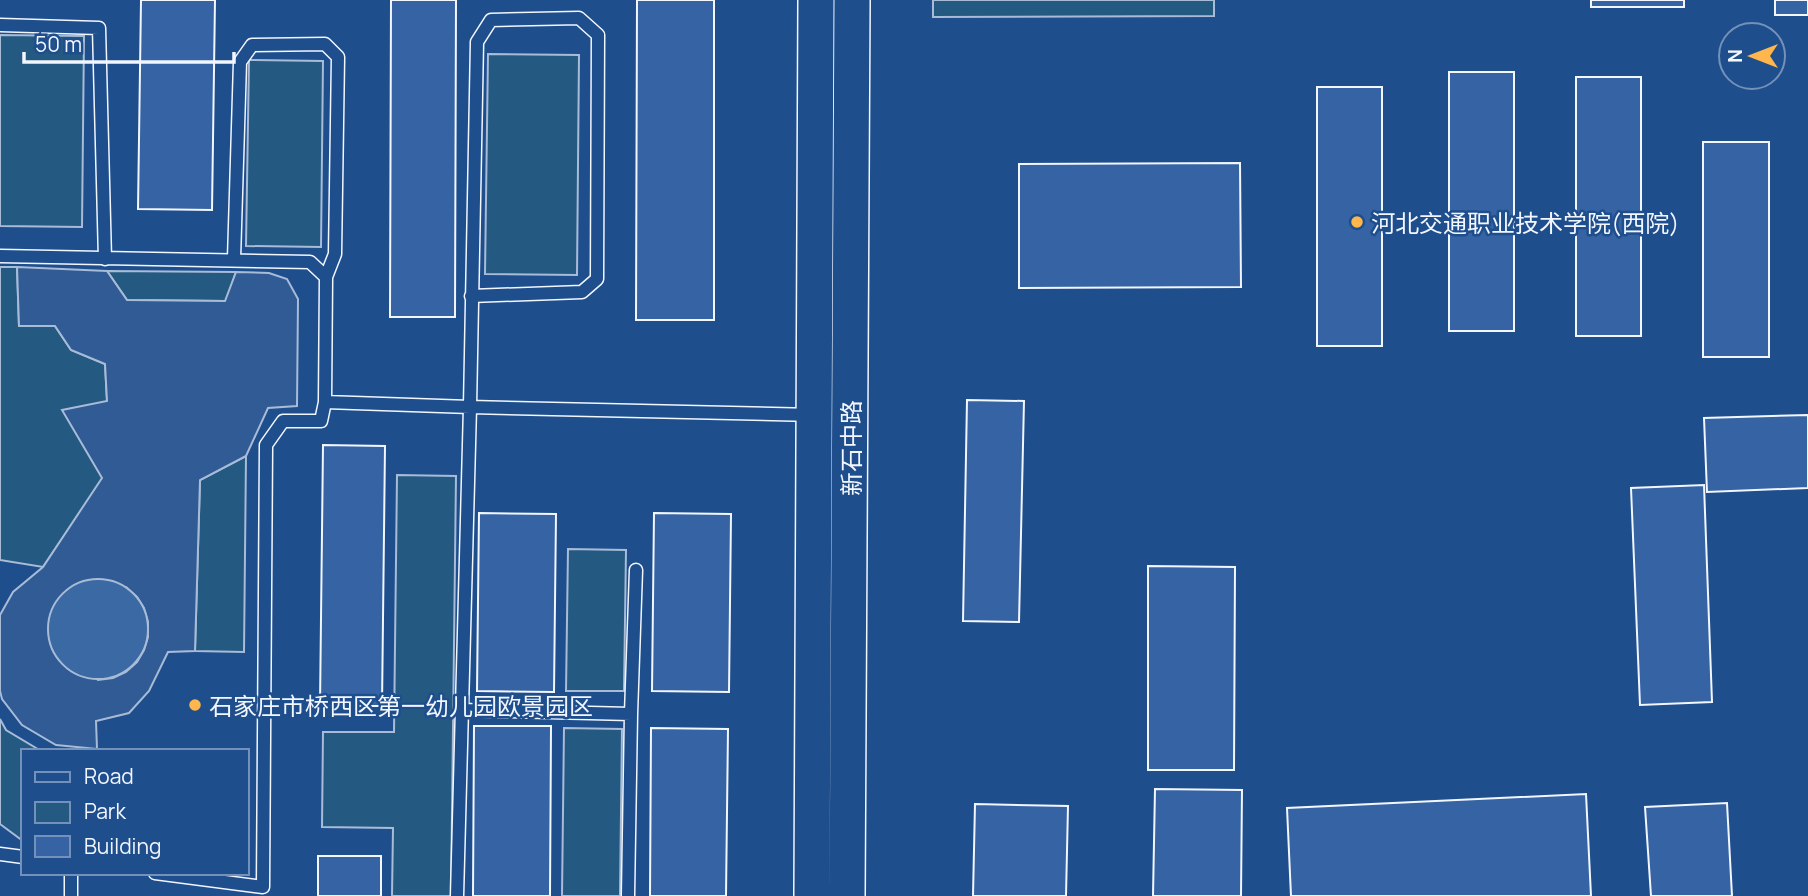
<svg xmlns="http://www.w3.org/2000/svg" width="1808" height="896" font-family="Manrope,'Noto Sans SC',sans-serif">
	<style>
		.green { fill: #245a82; stroke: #a8bbd7; stroke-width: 2 }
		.parking { fill: #305b95; stroke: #a8bbd7; stroke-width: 2; fill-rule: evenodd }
		.water { fill: #3b69a3; stroke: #a8bbd7; stroke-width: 2 }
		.building { fill: #3563a3; stroke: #f2f6ff; stroke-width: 2 }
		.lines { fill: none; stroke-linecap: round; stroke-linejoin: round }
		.lane-casing { stroke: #f2f6ff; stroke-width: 15 }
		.secondary-casing { stroke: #f2f6ff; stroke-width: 38 }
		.lane { stroke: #1f4e8c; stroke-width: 12 }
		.secondary { stroke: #1f4e8c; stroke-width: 35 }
		.poi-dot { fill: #ffb74d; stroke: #1f4e8c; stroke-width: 2.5 }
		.labels { text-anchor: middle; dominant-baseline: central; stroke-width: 5; stroke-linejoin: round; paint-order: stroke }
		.poi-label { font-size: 24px; fill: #f2f6ff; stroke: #1f4e8c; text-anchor: start }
		.street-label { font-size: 24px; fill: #f2f6ff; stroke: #1f4e8c }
	</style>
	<rect width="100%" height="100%" fill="#1f4e8c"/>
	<!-- green -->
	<path class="green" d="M933,0H1214V16L933,17Z
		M0,35L84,36L82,227L0,226Z
		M488,54L579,55L577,275L485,274Z
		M249,60L323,61L321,247L246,246Z
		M0,267H17L19,326H55L71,350L105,364L107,401L103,478L43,567L0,560Z
		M107,271L236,272L226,301L127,300Z
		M246,456L244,652L195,651L200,480Z
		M397,475L456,476L451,896H392L393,828L322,827L323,732H394Z
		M568,549L626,550L624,691H566Z
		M0,719L6,730L41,751H23V841L0,824Z
		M564,728L622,729L620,896H562Z"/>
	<!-- parking -->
	<path class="parking" d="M17,267L107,271L127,300L225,301L236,272L269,273L287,279L298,299L297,406L268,408L246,456L200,480L195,651L168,652L149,691L129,713L96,721L97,749L56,745L22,725L2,699L0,691V615L13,592L43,567L102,478L62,410L107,401L105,364L71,350L55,326H19ZM126,587L137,597L144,608L148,622V637L144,650L137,662L126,672L113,678L98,680L49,637V622L53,608L61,597Z"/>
	<!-- water -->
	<path class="water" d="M48 629a50 50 0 1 1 100 0a50 50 0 1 1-100 0Z"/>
	<!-- building -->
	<path class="building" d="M141,0H215L212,210L138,209Z
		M391,0H456L455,317H390Z
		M637,0H714V320H636Z
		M1591,0H1684V7H1591Z
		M1775,0H1808V15H1775Z
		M1449,72H1514V331H1449Z
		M1576,77H1641V336H1576Z
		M1317,87H1382V346H1317Z
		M1703,142H1769V357H1703Z
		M1240,163L1241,287L1019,288V164Z
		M967,400L1024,401L1019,622L963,621Z
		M1808,415V488L1707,492L1704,418Z
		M323,445L385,446L382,706H320Z
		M1704,485L1712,702L1640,705L1631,488Z
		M479,513L556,514L554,692L477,691Z
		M654,513L731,514L729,692L652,691Z
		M1148,566L1235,567L1234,770H1148Z
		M474,726H551L550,896H473Z
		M651,728L728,729L726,896H650Z
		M1155,789L1242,790L1241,896H1153Z
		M1586,794L1591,896H1291L1287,808Z
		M1727,803L1732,896H1651L1645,807Z
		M975,804L1068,806L1066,896H973Z
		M318,856H381V896H318Z"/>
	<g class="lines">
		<defs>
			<path id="lane" d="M0,25L99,28L105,259
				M0,256L310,262L326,277L325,402L321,421H283L266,445L263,887L155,873
				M234,259L240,62L252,45L325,44L338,57L335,254L326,277
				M471,296L582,292L597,279L598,35L579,18L491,20L477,42L470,407L814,415
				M325,402L470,407L457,896
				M462,710L631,714L636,570
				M0,854L23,857
				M71,896V873
				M628,896L631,714"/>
			<path id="secondary" d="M812,896L816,0
				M847,896L852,0"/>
		</defs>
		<!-- lane casing -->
		<use href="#lane" class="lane-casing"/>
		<!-- secondary casing -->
		<use href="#secondary" class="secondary-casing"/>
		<!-- lane -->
		<use href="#lane" class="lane"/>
		<!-- secondary -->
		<use href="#secondary" class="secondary"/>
	</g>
	<!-- markers -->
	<g class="poi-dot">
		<circle cx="1357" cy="222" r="7"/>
		<circle cx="195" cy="705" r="7"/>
	</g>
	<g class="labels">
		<!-- poi labels -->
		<g class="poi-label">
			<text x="1371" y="222">河北交通职业技术学院(西院)</text>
			<text x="209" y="705">石家庄市桥西区第一幼儿园欧景园区</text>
		</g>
		<!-- street labels -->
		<g class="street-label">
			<text transform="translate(850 448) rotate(-90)">新石中路</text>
		</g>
	</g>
	<!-- legend -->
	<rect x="21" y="749" width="228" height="126" fill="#1f4e8c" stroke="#7391ba" stroke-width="2"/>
	<rect x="35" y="772" width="35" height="10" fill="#1f4e8c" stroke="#7391ba" stroke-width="2"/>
	<text x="84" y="784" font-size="21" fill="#f2f6ff">Road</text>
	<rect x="35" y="802" width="35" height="21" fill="#245a82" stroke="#7391ba" stroke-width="2"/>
	<text x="84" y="819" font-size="21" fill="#f2f6ff">Park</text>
	<rect x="35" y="836" width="35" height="21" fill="#3563a3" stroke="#7391ba" stroke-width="2"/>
	<text x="84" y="854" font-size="21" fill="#f2f6ff">Building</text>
	<!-- north arrow -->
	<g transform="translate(1752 56) rotate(270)"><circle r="33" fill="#1f4e8c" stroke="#7391ba" stroke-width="2"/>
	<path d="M0-5L12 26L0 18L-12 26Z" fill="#ffb74d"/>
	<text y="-10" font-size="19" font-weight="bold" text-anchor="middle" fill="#f2f6ff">N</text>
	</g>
	<!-- scale -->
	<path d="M24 52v10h210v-10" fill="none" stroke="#f2f6ff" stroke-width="3.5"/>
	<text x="35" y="52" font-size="21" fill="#f2f6ff" stroke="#1f4e8c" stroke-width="5" paint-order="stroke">50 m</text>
</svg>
